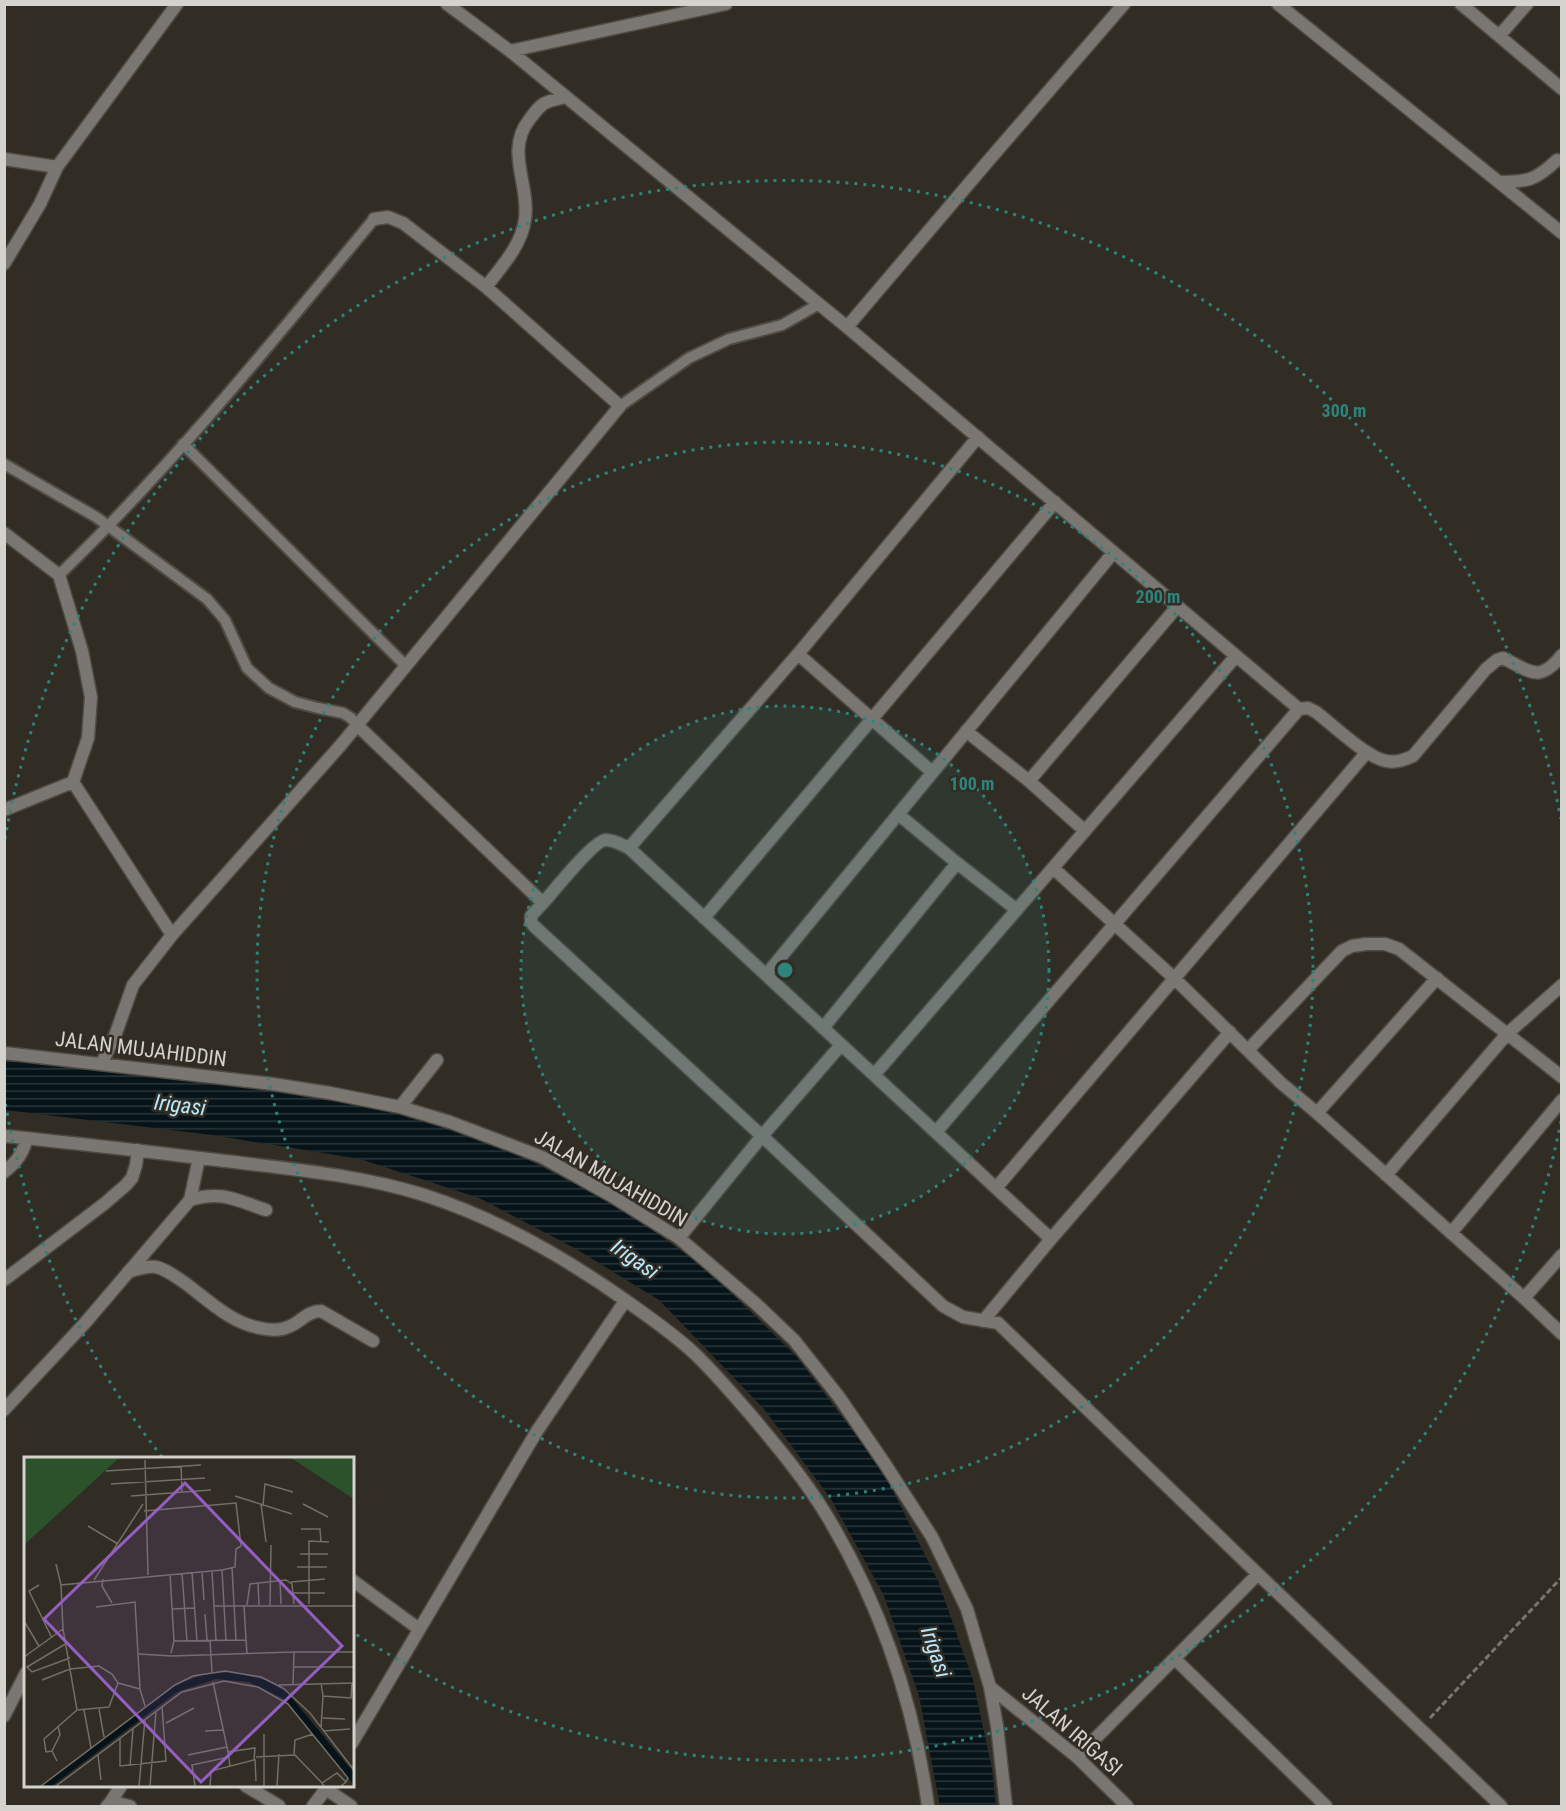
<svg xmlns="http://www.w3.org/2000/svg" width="1566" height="1811" font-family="'Roboto Condensed',sans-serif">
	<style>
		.water { fill: url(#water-rules) }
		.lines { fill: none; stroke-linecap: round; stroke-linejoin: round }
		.lane-casing { stroke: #4e4b43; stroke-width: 14 }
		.street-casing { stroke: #4e4b43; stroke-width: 15 }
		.path { stroke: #79766f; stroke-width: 3; stroke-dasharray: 6 3; stroke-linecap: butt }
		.lane { stroke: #7a7773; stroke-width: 10 }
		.street { stroke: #7a7773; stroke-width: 12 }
		.ring { fill: none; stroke: #2d847c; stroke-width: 3; stroke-dasharray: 3 6 }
		.labels { text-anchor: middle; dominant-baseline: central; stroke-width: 5; stroke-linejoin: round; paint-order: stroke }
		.street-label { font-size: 21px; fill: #d4d2cc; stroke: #312d25 }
		.water-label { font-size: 22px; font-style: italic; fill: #b9e9fe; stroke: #312d25 }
		.inset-road { fill: none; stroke: #726f68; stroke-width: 1.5 }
		.view { fill: #965ec3; fill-opacity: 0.15; stroke: #965ec3; stroke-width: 3 }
		.inset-edge { fill: none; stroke: #d4d2cc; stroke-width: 3 }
		.centre { fill: #2d847c; stroke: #312d25; stroke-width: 3 }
		.ring-label { font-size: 18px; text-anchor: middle; font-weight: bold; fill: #2d847c; stroke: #312d25; stroke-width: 5; stroke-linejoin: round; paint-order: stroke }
	</style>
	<defs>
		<pattern id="water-rules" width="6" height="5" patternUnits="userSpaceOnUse" patternTransform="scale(1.5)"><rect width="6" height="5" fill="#061419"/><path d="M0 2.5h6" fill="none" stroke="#293539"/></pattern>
	</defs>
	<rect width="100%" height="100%" fill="#312d25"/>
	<!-- water -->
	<path class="water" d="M5,1057L275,1087L391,1108L488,1139L624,1209L709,1271L797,1357L883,1471L938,1581L973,1680L992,1769L996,1806H940L919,1696L884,1596L831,1499L764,1409L659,1300L576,1249L479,1198L360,1159L212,1135L5,1110Z"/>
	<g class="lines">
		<defs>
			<path id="lane" d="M620,406L689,358L729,339L782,325L819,304
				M183,444L406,666
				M4,464L96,517L207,599L225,620L247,668L269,688L295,702L318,708L343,713L351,718L357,725
				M59,575C173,465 273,341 374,219"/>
			<path id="street" d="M447,4L510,51L847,327L1299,709
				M1278,4L1562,233
				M1461,4L1562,89
				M1499,36L1527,4
				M510,51L726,4
				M4,159L57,167
				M1499,182C1528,182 1536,180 1557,160
				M4,264L40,204L57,167L177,4
				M486,287C501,267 522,245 525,219C530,185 505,151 529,120C543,101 544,102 566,97
				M847,327L989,160L1124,4
				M4,533L59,575L82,651L91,697L88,738L73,782
				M798,654L932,772
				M357,725L543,903L531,916V922L534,926L762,1136L943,1306L963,1317L998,1323L1258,1574
				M966,731L1029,781L1085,831
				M1029,781L1177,607
				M4,810L73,782L172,935
				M898,814L957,863L1017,910
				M629,848L1051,1239L983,1321
				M1053,868L1174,978L1281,1083L1317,1113L1524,1298L1562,1334
				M543,903C553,892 594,840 606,840C614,840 622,845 629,848L798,654L978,437
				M704,918L1055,502
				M766,975L1113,553
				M823,1028L957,863
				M1248,1050L1342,951L1352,946L1366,944H1385L1399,949L1562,1077
				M4,1053L273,1084L330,1093L400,1107L450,1122L542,1157L610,1195L679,1238L755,1303L794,1340L839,1397L885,1464L932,1537L967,1609L990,1687L997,1726L1006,1806
				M102,1063L116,1033L133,985L172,935L340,746L620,406L486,287L403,223L388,217L374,219
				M874,1075L1236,656
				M400,1107L437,1060
				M1317,1113L1437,978
				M936,1132L1299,709L1308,708L1316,712C1333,725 1366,757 1386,761C1396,763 1404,760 1413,756L1486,669L1497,660L1503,658C1530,671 1539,684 1562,655
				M4,1136C78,1143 151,1152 225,1161C291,1169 360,1175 424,1195C496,1218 564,1257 625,1300C649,1317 674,1334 695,1354C716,1374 736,1398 755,1420C780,1450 806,1481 827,1516C880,1604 914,1704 928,1806
				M4,1172C17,1162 23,1153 27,1138
				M1386,1175L1507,1034L1562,985
				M996,1188L1367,752
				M190,1200C221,1190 236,1200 266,1210
				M1451,1233L1562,1100
				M679,1238L762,1136L841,1045
				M1051,1239L1230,1032
				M128,1272C137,1269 147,1266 156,1267C166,1269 176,1277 185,1283C208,1300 231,1323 260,1328C269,1330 280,1331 288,1327C300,1323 307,1311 321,1311L373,1341
				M4,1280L104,1204L126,1185L132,1178L136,1165L138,1150
				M1524,1298L1562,1255
				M4,1410L85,1323L190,1200L199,1158
				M352,1580L419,1629
				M1175,1659L1326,1806
				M990,1687L1077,1757L1127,1806
				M4,1716L26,1673
				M352,1743L537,1431L625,1301
				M1077,1757L1258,1574L1501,1806
				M246,1786L279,1806
				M107,1806L121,1804L130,1806
				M108,1806L121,1786
				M313,1806L326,1789L351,1806"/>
		</defs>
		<!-- lane casing -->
		<use href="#lane" class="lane-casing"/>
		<!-- street casing -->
		<use href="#street" class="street-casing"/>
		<!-- path -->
		<path class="path" d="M1430,1718L1562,1577"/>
		<!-- lane -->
		<use href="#lane" class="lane"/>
		<!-- street -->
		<use href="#street" class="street"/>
	</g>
	<!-- distance rings -->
	<circle cx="785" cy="970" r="264" fill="#2d847c" fill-opacity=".12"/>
	<g class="ring">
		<circle cx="785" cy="970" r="264"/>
		<circle cx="785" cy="970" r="528"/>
		<path d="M1561 1121A791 791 0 0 1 354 1633M162 1457A791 791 0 0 1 5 1101M5 839A791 791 0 0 1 1561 819"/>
	</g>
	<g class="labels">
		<!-- street labels -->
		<g class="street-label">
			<text transform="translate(141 1049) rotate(7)">JALAN MUJAHIDDIN</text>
			<text transform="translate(611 1178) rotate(30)">JALAN MUJAHIDDIN</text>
			<text transform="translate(1072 1731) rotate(41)">JALAN IRIGASI</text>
		</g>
		<!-- water labels -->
		<g class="water-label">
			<text transform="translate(180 1105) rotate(7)">Irigasi</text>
			<text transform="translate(635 1259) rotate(35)">Irigasi</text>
			<text transform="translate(936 1652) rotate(71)">Irigasi</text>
		</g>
	</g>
	<!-- overview -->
	<g transform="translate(24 1457)">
		<rect width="330" height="330" fill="#312d25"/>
		<path d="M0,1H95L0,88ZM267,1H330V42Z" fill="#2c522c"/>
		<path d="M209,215L241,223L263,235L330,316V328L262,243L225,225L192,222L153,235L28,329H17L151,228L181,217Z" fill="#061419"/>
		<path class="inset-road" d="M121,3L124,118M157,9L158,35M82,14L177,8M87,27L181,21M107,39L187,33M211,39L268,57M237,47L242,85M279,47L304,60M239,48L241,27L269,35M120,54L212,46L217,89L212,92L211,110L198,113L202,183M64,69L94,87M277,72H296L297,85M276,97H304M32,107L37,128M273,110H303M208,111L212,183M188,114L192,183M168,115L173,184M178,115L180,143M158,116L163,184M146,117L150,184L147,196M79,122L78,129L88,146M70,123L119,47M256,123L257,147M234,125L235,148M267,125L301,122M15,128L5,134L28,181M269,136H301M285,147V84L305,85M220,148L222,183M223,148L226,127L262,123L268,127L270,147M246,148L247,88M190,149H330M72,150L111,145L116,232L121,249M148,152L171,151M181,157L183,183M0,164L15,189M186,183L188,215M150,184L222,183L223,196M43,186L3,210L8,215L46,201M115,197L148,199L270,195M0,200L39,172M270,210H330M18,223L46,212L75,209L88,217L94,226M189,225L204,295M297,226L299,239L327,241L328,226M269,227L270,195H330M255,228L330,226M116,232L94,226L85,250L53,253L39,172L37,128L198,113M75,252L80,280M60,253L67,291M299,261L321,262M142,266L170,251M297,271L299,239M181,274L199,273M299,274L326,272M240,277V329M96,281V309L142,304L138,249M28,294L36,278L34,269M270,297L271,283L289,277M74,298L77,323M164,298L203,290M232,300L271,298L298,326M231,302L232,324M33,304L28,294L22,295L20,282L53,253M106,309L109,272M17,329L151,228L169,219L201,214L237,220L259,231L286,256L330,313M32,329L158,235L200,224L234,230L264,247L324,321L322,325M115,329L121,262M126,329L132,254M171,329L168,308L205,300M186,329L187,314L230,303L231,291L204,295L206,309M253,329L255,297M300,329L298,326L313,316L322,325L317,329"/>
		<path class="view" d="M161,26L318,189L177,325L20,162Z"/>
		<rect width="330" height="330" class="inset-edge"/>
	</g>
	<circle cx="785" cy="970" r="9" class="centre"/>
	<g class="ring-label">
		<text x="1344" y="417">300 m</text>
		<text x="1158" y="603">200 m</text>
		<text x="972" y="790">100 m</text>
	</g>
	<!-- border -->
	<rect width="1566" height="1811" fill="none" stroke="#d4d2cc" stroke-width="12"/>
</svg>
